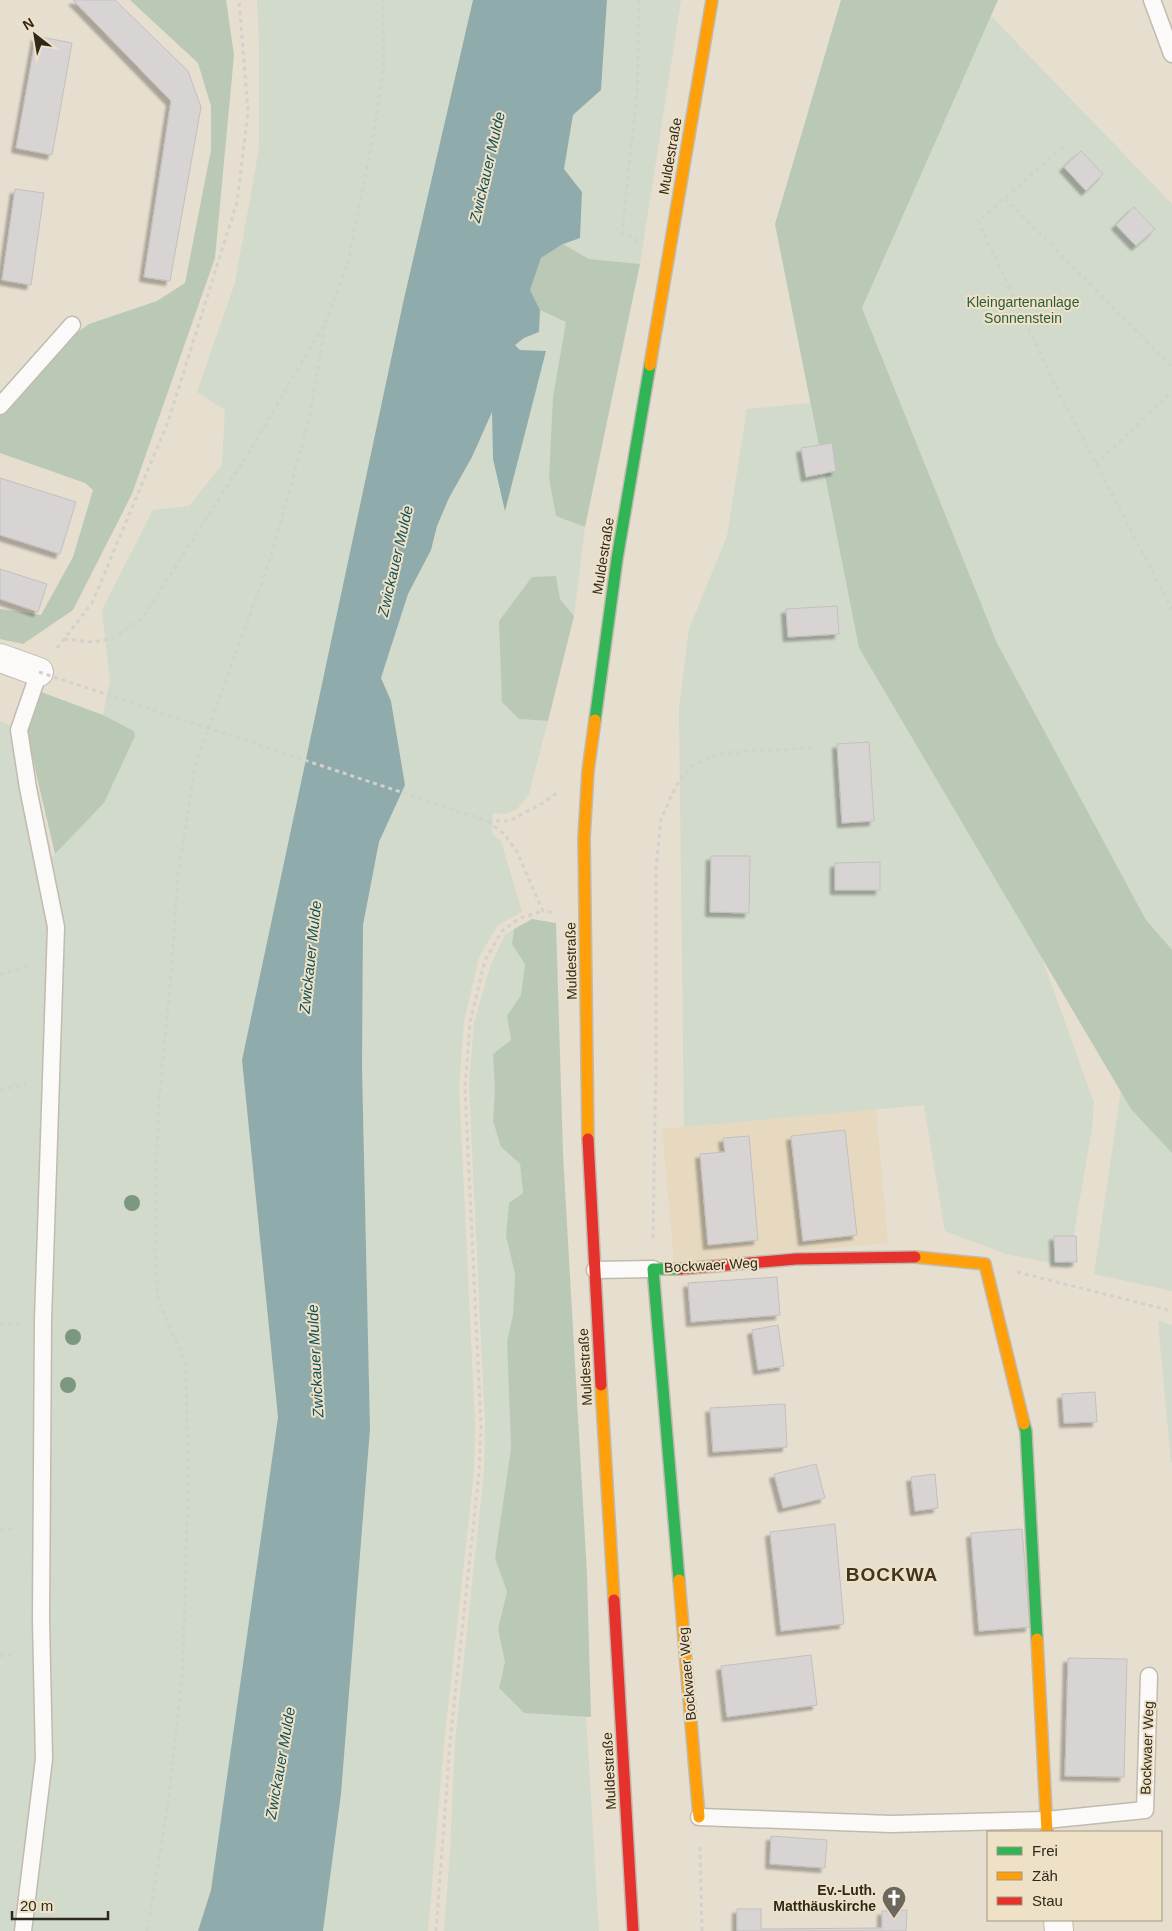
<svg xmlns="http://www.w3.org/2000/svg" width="1172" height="1931" font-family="Arial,sans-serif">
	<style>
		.built { fill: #e6d9c0 }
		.green { fill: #d2dacb }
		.forest { fill: #bac9b6 }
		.water { fill: #8fabab }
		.building { fill: #d8d4d4; stroke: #c3bfbd; filter: url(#shadow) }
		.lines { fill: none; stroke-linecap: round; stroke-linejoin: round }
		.lane-casing { stroke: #c1bbaf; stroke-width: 19 }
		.street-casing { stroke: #c1bbaf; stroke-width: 30 }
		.fast-casing { stroke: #c1bbaf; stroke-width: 14 }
		.slow-casing { stroke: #c1bbaf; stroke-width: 14 }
		.jam-casing { stroke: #c1bbaf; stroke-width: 14 }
		.path { stroke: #d3d1cd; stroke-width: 3; stroke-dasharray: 4 4; stroke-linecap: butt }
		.lane { stroke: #fbfaf8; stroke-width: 16 }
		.street { stroke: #fbfaf8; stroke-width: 28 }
		.fast { stroke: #30b455; stroke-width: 11 }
		.slow { stroke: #ff9f0a; stroke-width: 11 }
		.jam { stroke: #e5322d; stroke-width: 11 }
		.path-bridge { stroke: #d3d1cd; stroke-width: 3; stroke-dasharray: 4 4; stroke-linecap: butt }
		.tree { fill: #7c977f }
		.labels { text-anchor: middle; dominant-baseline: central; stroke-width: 4; stroke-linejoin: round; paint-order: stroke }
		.street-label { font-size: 14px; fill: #2e291e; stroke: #efe1c6 }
		.park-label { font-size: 14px; fill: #265d3e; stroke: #efe1c6 }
		.poi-label { font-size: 14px; font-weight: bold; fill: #2e291e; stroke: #efe1c6; text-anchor: end }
		.water-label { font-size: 15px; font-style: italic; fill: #105159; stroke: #efe1c6 }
		.district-label { font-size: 19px; font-weight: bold; letter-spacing: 1px; fill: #40351e; stroke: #efe1c6 }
	</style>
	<defs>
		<filter id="shadow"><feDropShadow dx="-4.5" dy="4.5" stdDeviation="1" flood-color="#0004"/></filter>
	</defs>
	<rect width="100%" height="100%" fill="#e6decf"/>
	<!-- built -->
	<path class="built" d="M876,1109L888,1243L674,1262L662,1129Z"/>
	<!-- green -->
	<path class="green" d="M257,0H473L403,303L242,1060L278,1417L211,1890L198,1931H0V721L19,730L44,865L104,803L134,731L103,715L110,680L102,610L153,510L189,506L222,465L225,410L197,392L235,283L259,148V45Z
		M607,0H681L640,264L589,259L563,244L580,237L582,192L564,169L573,115L601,90Z
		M990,15L1172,204V1291L1094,1274L1146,920L997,643L862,308Z
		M540,310L566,322L553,396L549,478L556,515L585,527L574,616L560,599L556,576L499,621L502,658L519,719L548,721L529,794L518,808L506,814L493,813L492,834L501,841L522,912L498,925L479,957L464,1021L459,1087L475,1425L474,1472L444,1743L428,1931H323L341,1794L370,1429L362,1067L363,925L379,842L405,785L391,701L381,678L408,594L431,550L437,526L449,498L472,457L492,410L493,459L546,352L520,350L514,345L524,338L539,332Z
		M810,403L859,648L1042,958L1094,1103L1092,1127L1068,1270L1046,1262L1006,1254L945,1231L924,1105L684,1127L679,709L689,629L727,536L747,409Z
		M514,929L512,944L525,963L521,995L507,1016L511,1040L495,1088L493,1121L501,1147L520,1164L523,1193L506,1236L515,1273L513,1315L507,1341L511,1448L495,1558L507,1592L498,1629L505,1662L499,1688L524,1713L586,1716L599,1931H444L450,1853L455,1742L484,1472L485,1424L469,1085L474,1023L491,964L505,935Z
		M1158,1321L1172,1325V1462H1171Z"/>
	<!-- forest -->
	<path class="forest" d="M130,0H226L234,55L215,258L132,494L73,610L23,644L0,639V609L41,615L73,557L93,490L85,483L0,453V406L23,373L89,324L157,301L185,283L211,150V106L198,63Z
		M841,0H998L862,308L997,643L1146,920L1172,950V1153L1131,1109L859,648L775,224Z
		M563,244L589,259L640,264L585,527L556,516L549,478L553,396L566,322L540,310L529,290L541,258Z
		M556,576L560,599L574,616L548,721L519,719L502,702L499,621L532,577Z
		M41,692L103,715L134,731L135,736L104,803L55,854C43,801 29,749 21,696Z
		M532,919L556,923L563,1154L587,1574L591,1717L524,1713L499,1688L505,1662L498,1629L507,1592L495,1558L511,1448L507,1341L513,1315L515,1274L506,1236L509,1203L523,1193L520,1164L501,1147L493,1121L495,1088L493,1054L511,1040L507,1016L521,995L525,964L512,944L514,929Z"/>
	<!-- water -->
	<path class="water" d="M473,0H607L601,90L573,115L564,169L582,192L580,238L563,244L541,258L530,290L540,310L539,332L524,338L515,345L520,350L546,351L505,511L493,459L492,412L472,457L449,498L437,526L431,550L408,594L381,678L391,701L405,785L379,842L363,925L362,1067L370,1429L341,1794L323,1931H198L211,1890L278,1417L242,1060L403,303Z"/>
	<!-- building -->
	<path class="building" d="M73,0H115L188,71L201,107L170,281L144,277L171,101Z
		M36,36L72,43L52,155L16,148Z
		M1081,151L1103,174L1086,191L1064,167Z
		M15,189L44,193L31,285L2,280Z
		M1134,207L1155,229L1136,246L1116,225Z
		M832,443L836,471L806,477L801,448Z
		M0,478L76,502L60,554L0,535Z
		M0,569L47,584L38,612L0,599Z
		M837,606L839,634L788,637L786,609Z
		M869,742L874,821L842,823L837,744Z
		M711,856H750L749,913L710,912Z
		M880,862V890H835V863Z
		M845,1130L857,1235L803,1241L791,1136Z
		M749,1136L758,1240L708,1245L700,1154L725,1152L723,1138Z
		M1054,1236H1076L1077,1262H1055Z
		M777,1277L780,1315L691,1322L688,1283Z
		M778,1325L784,1366L758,1370L752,1330Z
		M1095,1392L1097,1422L1064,1423L1062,1394Z
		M785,1404L787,1447L713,1452L710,1408Z
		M816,1464L825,1498L783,1508L774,1474Z
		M935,1474L938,1508L915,1511L911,1477Z
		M835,1524L844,1624L781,1631L770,1532Z
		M1022,1529L1030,1627L979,1631L971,1533Z
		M811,1655L817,1705L727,1717L721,1666Z
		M1068,1658L1127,1659L1124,1777L1065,1776Z
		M771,1836L827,1840L825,1868L770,1864Z
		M737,1909H761V1929L882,1928V1911L907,1910L906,1931H737Z"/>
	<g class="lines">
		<defs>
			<path id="lane" d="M1152,0L1172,54
				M0,406L72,325
				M595,1270L653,1269
				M699,1817L891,1824L1046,1820L1145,1810L1149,1676
				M23,1931L44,1759L41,1619L43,1320L56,927L28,788L19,730L39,672"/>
			<path id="street" d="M0,658L39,672
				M1058,1920L1059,1931"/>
			<path id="fast" d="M595,720L617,559L650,365
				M1024,1424L1026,1431L1037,1639
				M679,1580L653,1269H680"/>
			<path id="slow" d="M650,365L712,0
				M588,1139L584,838L588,771L595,720
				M915,1257L985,1264L1024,1424
				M601,1385L614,1600
				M679,1580L699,1817
				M1037,1639L1047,1832"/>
			<path id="jam" d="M588,1139L601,1385
				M680,1269L796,1259L915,1257
				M614,1600L633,1931"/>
		</defs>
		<!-- lane casing -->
		<use href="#lane" class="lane-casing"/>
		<!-- street casing -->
		<use href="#street" class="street-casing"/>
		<!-- fast casing -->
		<use href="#fast" class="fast-casing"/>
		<!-- slow casing -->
		<use href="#slow" class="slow-casing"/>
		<!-- jam casing -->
		<use href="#jam" class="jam-casing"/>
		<!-- path -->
		<path class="path" d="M639,0L637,92L622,233L640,242
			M1063,147L978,221L1053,381L1172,609
			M1005,198L1172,367
			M1096,464L1172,392
			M64,639L93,642L114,638L143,617L251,449L326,321L348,262L373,137L384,64L383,0
			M57,648L92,603L168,422L237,202L248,112L239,0
			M488,821L504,834L516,850L543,911L555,913
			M488,821H509L543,803L557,793
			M0,974L31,965
			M0,1090L26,1084
			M653,1238L656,1058V868L661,819L676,786L690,767L720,753L812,748
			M1017,1272L1172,1311
			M0,1325L19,1323
			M0,1530L17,1528
			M0,1656L17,1655
			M700,1847L702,1931
			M147,1931L169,1797L183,1665L188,1483L186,1365L158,1300L155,1250L156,1175L159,1100L171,975L178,876L195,765L269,563L309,420L326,321
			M436,1931L450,1743L479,1473L481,1426L465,1088L470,1023L485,960L502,931L520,918L543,911"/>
		<!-- lane -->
		<use href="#lane" class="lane"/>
		<!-- street -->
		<use href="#street" class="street"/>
		<!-- fast -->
		<use href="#fast" class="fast"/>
		<!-- slow -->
		<use href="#slow" class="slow"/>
		<!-- jam -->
		<use href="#jam" class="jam"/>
		<!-- path-bridge -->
		<path class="path-bridge" d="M39,672L488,821"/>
	</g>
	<!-- trees -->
	<g class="tree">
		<circle cx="132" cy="1203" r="8"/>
		<circle cx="73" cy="1337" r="8"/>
		<circle cx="68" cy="1385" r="8"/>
	</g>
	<!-- icons -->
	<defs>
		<symbol id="church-pin" viewBox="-11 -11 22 30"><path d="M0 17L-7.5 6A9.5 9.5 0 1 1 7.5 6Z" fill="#6e685c" stroke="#efe1c6"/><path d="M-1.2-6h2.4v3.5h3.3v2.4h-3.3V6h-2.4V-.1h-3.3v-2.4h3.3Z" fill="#fff"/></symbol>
	</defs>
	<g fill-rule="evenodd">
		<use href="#church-pin" x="880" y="1884" width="28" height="38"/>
	</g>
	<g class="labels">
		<!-- street labels -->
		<g class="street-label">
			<text transform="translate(670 156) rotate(-80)">Muldestraße</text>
			<text transform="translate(603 556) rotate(-81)">Muldestraße</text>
			<text transform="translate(571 961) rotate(-91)">Muldestraße</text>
			<text transform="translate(711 1265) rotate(-3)">Bockwaer Weg</text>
			<text transform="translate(585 1367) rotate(-93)">Muldestraße</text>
			<text transform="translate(687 1674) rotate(-95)">Bockwaer Weg</text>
			<text transform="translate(1147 1748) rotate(-88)">Bockwaer Weg</text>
			<text transform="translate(609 1771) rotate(-93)">Muldestraße</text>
		</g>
		<!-- park labels -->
		<g class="park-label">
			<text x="1023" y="302">Kleingartenanlage<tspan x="1023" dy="16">Sonnenstein</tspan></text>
		</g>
		<!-- poi labels -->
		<g class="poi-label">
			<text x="876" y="1890">Ev.-Luth.<tspan x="876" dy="16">Matthäuskirche</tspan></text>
		</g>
		<!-- water labels -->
		<g class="water-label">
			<text transform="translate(487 167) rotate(-77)">Zwickauer Mulde</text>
			<text transform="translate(395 561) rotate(-77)">Zwickauer Mulde</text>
			<text transform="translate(310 957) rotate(-84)">Zwickauer Mulde</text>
			<text transform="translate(315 1361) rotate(-93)">Zwickauer Mulde</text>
			<text transform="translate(280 1763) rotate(-80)">Zwickauer Mulde</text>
		</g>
		<!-- district labels -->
		<g class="district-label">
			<text x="892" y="1574">BOCKWA</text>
		</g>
	</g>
	<!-- legend -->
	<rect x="987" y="1831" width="175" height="90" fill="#efe1c6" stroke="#a29783"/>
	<rect x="997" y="1847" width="25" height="8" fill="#30b455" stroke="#a29783"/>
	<text x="1032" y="1856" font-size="15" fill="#2e291e">Frei</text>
	<rect x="997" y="1872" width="25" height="8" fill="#ff9f0a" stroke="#a29783"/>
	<text x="1032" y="1881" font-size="15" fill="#2e291e">Zäh</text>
	<rect x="997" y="1897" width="25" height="8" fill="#e5322d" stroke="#a29783"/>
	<text x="1032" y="1906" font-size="15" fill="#2e291e">Stau</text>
	<!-- north arrow -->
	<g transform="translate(35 35) rotate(329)" stroke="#efe1c6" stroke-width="4" paint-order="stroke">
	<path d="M0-4L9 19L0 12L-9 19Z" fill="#2e291e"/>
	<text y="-8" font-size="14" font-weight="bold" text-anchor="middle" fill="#2e291e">N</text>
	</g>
	<!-- scale -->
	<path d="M12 1911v8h96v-8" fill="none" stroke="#2e291e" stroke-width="2.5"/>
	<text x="20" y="1911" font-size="15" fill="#2e291e" stroke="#efe1c6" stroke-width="4" paint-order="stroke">20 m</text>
</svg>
